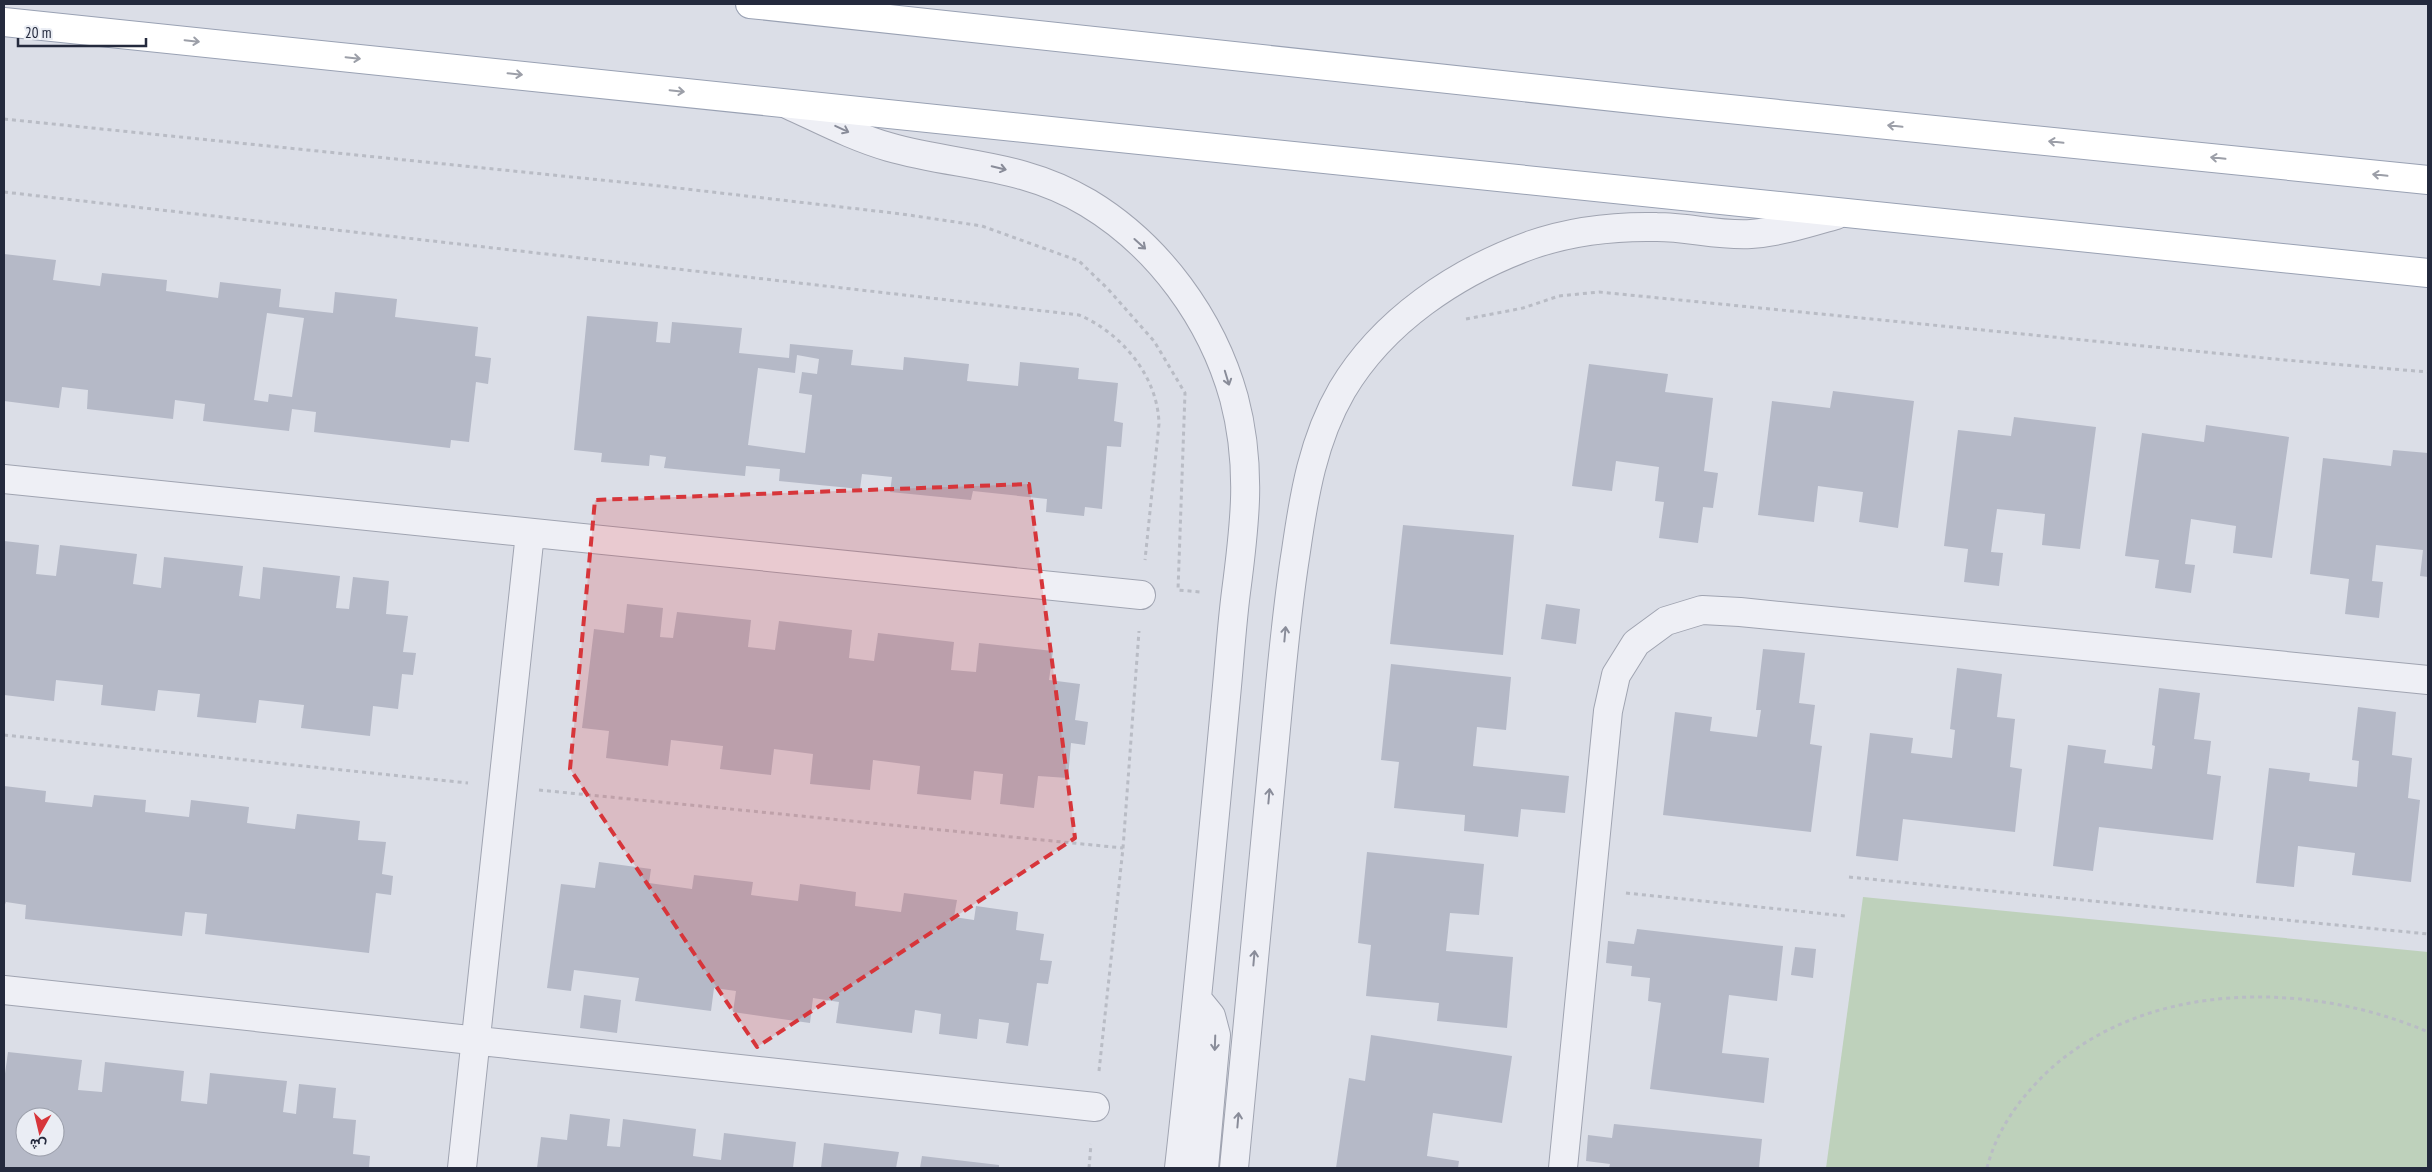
<svg xmlns="http://www.w3.org/2000/svg" width="2432" height="1172" font-family="'PT Sans Narrow',Vazirmatn,sans-serif">
	<style>
		.green { fill: #bed1bb }
		.building { fill: #b5b9c7; fill-rule: evenodd }
		.lines { fill: none; stroke-linecap: round; stroke-linejoin: round }
		.minor-casing { stroke: #a0a4b1; stroke-width: 30 }
		.major-casing { stroke: #99a1b3; stroke-width: 30 }
		.path { stroke: #b9bcc5; stroke-width: 3; stroke-dasharray: 4 4; stroke-linecap: butt }
		.minor { stroke: #eeeff5; stroke-width: 28 }
		.major { stroke: #fff; stroke-width: 28 }
		.oneway { stroke: #9c9fa8 }
		.oneway2 { stroke: #898c99 }
		.marked { fill: #d7353a; fill-opacity: 0.2; stroke: #d7353a; stroke-width: 4; stroke-dasharray: 10 6; stroke-linejoin: round }
	</style>
	<rect width="100%" height="100%" fill="#dbdee7"/>
	<!-- green -->
	<path class="green" d="M1863,897L2428,952V1168H1826Z"/>
	<!-- building -->
	<path class="building" d="M4,254L56,260L53,280L100,286L102,273L167,280L166,291L218,298L220,282L281,289L279,307L333,313L335,292L397,299L395,317L478,327L475,356L491,358L488,384L476,382L469,442L451,440L450,448L314,432L316,412L292,409L289,431L203,421L205,404L175,400L173,419L87,409L88,390L62,387L59,408L4,401ZM267,313L304,318L292,397L269,394L268,402L254,400Z
		M587,316L658,322L656,342L670,343L672,322L742,328L739,353L789,358L790,344L853,350L851,365L903,370L904,357L969,364L967,381L1018,386L1020,362L1079,368L1078,379L1118,383L1114,421L1123,423L1121,447L1107,446L1102,509L1085,507L1084,516L1046,512L1047,499L973,491L971,500L890,492L892,477L862,474L860,489L779,481L780,469L746,466L745,476L664,468L666,457L650,455L649,466L601,462L602,453L574,450ZM797,355L819,359L817,374L802,372L799,393L812,395L805,453L748,445L758,368L795,373Z
		M1589,364L1668,374L1665,392L1713,398L1704,471L1718,473L1713,508L1703,507L1698,543L1659,538L1664,502L1655,501L1659,467L1616,461L1612,491L1572,486Z
		M1833,391L1914,401L1898,528L1859,522L1863,492L1818,486L1814,522L1758,515L1772,401L1830,408Z
		M2014,417L2096,427L2080,549L2042,545L2045,514L1997,509L1991,552L2003,553L1999,586L1964,582L1968,549L1944,546L1958,430L2011,436Z
		M2206,425L2289,437L2272,558L2233,553L2236,526L2191,519L2185,564L2195,565L2191,593L2155,588L2159,560L2125,556L2142,433L2204,442Z
		M2393,450L2428,453V577L2420,576L2423,550L2376,545L2372,581L2383,582L2379,618L2345,614L2349,579L2310,574L2323,458L2391,466Z
		M1403,525L1514,535L1503,655L1390,644Z
		M4,541L39,545L36,574L56,576L60,545L137,554L133,584L161,588L164,557L243,566L239,596L260,599L263,567L340,576L336,608L349,609L353,577L389,581L386,614L408,616L403,652L416,653L413,675L402,674L398,709L373,706L370,736L301,728L304,705L259,700L256,723L197,717L200,694L158,690L155,711L101,705L103,685L56,680L54,701L4,695Z
		M627,604L663,608L660,637L673,638L677,612L751,620L748,647L775,650L779,621L852,630L849,658L874,661L878,633L954,642L951,670L976,672L979,643L1053,651L1049,680L1080,684L1075,720L1088,722L1085,745L1071,743L1068,778L1038,776L1034,808L1000,804L1003,774L974,771L971,800L917,794L920,766L873,760L870,790L810,784L813,754L774,749L771,775L720,769L723,746L671,740L668,766L606,758L609,731L582,728L594,629L624,633Z
		M1546,604L1580,609L1576,644L1541,639Z
		M1763,649L1805,653L1799,703L1815,705L1810,744L1822,746L1811,832L1663,815L1675,712L1712,717L1710,731L1757,737L1761,710H1756Z
		M1391,664L1511,677L1506,730L1477,727L1473,766L1569,776L1565,813L1521,809L1518,837L1464,831L1465,815L1394,808L1399,762L1381,760Z
		M1957,668L2002,674L1997,717L2015,719L2010,767L2022,769L2015,832L1903,819L1898,861L1856,856L1870,733L1913,738L1911,753L1952,758L1955,730L1950,729Z
		M2159,688L2200,693L2194,739L2211,741L2207,774L2221,776L2213,840L2099,827L2093,871L2053,866L2068,745L2106,750L2104,763L2152,769L2155,746L2152,745Z
		M2358,707L2396,712L2392,755L2412,758L2408,798L2420,800L2411,882L2352,875L2355,853L2298,846L2294,887L2256,883L2269,768L2310,773L2309,781L2357,787L2359,761L2352,760Z
		M4,786L46,791L45,802L92,807L94,795L146,800L145,812L189,817L191,800L249,807L247,823L295,829L297,814L360,821L358,840L386,842L382,874L393,876L391,895L376,893L369,953L205,934L207,914L185,912L182,936L25,919L26,905L6,902L4,907Z
		M1367,852L1484,864L1479,915L1450,913L1446,951L1513,957L1507,1028L1437,1021L1439,1003L1366,996L1371,945L1358,943Z
		M599,862L651,869L649,883L692,889L694,875L753,882L751,895L798,901L800,884L856,892L855,906L901,912L904,893L957,900L954,917L974,920L976,906L1018,912L1016,930L1044,934L1040,960L1052,961L1048,984L1037,983L1028,1046L1006,1043L1009,1023L979,1019L977,1039L939,1034L941,1014L915,1010L912,1033L836,1023L839,1002L813,998L810,1023L733,1012L736,991L714,988L711,1011L635,1001L639,978L574,970L571,991L547,988L561,884L595,888Z
		M1637,929L1783,946L1777,1001L1729,995L1722,1053L1769,1058L1764,1103L1650,1089L1661,1003L1648,1001L1650,978L1631,976L1632,966L1606,963L1608,941L1634,944Z
		M1795,947L1816,949L1813,978L1791,975Z
		M584,995L621,1000L617,1033L580,1028Z
		M1371,1035L1512,1056L1502,1123L1433,1113L1427,1156L1459,1161L1458,1168H1336L1349,1078L1365,1081Z
		M8,1052L82,1060L78,1090L102,1092L105,1062L184,1071L181,1101L207,1104L210,1073L287,1081L283,1112L296,1114L299,1084L336,1088L333,1118L356,1120L353,1154L370,1156L369,1168H4V1081ZM25,1117H55V1147H25Z
		M570,1114L610,1119L607,1146L620,1147L623,1119L696,1129L693,1156L721,1160L724,1133L796,1142L793,1168H537L541,1137L567,1140Z
		M1614,1124L1762,1139L1759,1168H1609L1610,1164L1586,1161L1588,1135L1612,1138Z
		M824,1143L899,1152L896,1168H821Z
		M922,1156L999,1165V1168H920Z"/>
	<g class="lines">
		<defs>
			<path id="minor" d="M789,105C822,120 854,137 889,147C960,167 1021,163 1088,203C1159,246 1212,319 1234,398C1252,466 1245,524 1236,592C1232,623 1230,654 1227,686C1212,847 1197,1008 1179,1168
				M4,479L1141,595
				M4,990L1095,1107
				M1198,1000L1211,1016L1216,1035L1204,1168
				M462,1168L530,533
				M1234,1168C1247,1025 1261,882 1275,739C1281,676 1286,613 1296,551C1304,495 1313,440 1342,390C1383,321 1456,272 1531,245C1571,231 1614,226 1657,227C1688,227 1719,236 1751,234C1780,232 1808,223 1836,215
				M1563,1168L1608,711L1616,675L1636,643L1666,621L1702,610L1740,612L2428,680"/>
			<path id="major" d="M750,4L1670,103L2428,180
				M4,22C812,104 1620,193 2428,273"/>
		</defs>
		<!-- minor casing -->
		<use href="#minor" class="minor-casing"/>
		<!-- major casing -->
		<use href="#major" class="major-casing"/>
		<!-- path -->
		<path class="path" d="M4,119L660,186L902,214L982,226L1079,261L1108,289L1154,341L1185,393L1178,590L1200,592
			M4,192L1079,315C1122,333 1158,377 1159,424L1145,560
			M1466,319L1523,308L1559,296L1599,292L2285,360L2428,372
			M4,735L468,783
			M539,790L1123,848
			M1849,877L2428,934
			M1626,893L1845,916
			M1099,1071L1123,848L1139,631
			M1089,1168L1091,1144
			M1987,1168C1996,1132 2017,1102 2043,1076C2142,979 2308,980 2428,1032"/>
		<!-- minor -->
		<use href="#minor" class="minor"/>
		<!-- major -->
		<use href="#major" class="major"/>
	</g>
	<!-- one-way arrows -->
	<defs><path id="oneway-shaft" d="M-6 0H5M1.5-3L5.5 0L1.5 3" fill="none" stroke-width="1.6" stroke-linecap="round" stroke-linejoin="round" transform="scale(1.25)"/></defs>
	<g class="oneway">
		<use href="#oneway-shaft" transform="translate(192 41) rotate(6)"/>
		<use href="#oneway-shaft" transform="translate(353 58) rotate(6)"/>
		<use href="#oneway-shaft" transform="translate(515 74) rotate(6)"/>
		<use href="#oneway-shaft" transform="translate(677 91) rotate(6)"/>
		<use href="#oneway-shaft" transform="translate(1895 126) rotate(-174)"/>
		<use href="#oneway-shaft" transform="translate(2056 142) rotate(-174)"/>
		<use href="#oneway-shaft" transform="translate(2218 158) rotate(-174)"/>
		<use href="#oneway-shaft" transform="translate(2380 175) rotate(-174)"/>
	</g>
	<g class="oneway2">
		<use href="#oneway-shaft" transform="translate(842 129) rotate(25)"/>
		<use href="#oneway-shaft" transform="translate(999 168) rotate(13)"/>
		<use href="#oneway-shaft" transform="translate(1140 244) rotate(42)"/>
		<use href="#oneway-shaft" transform="translate(1227 378) rotate(73)"/>
		<use href="#oneway-shaft" transform="translate(1285 634) rotate(-85)"/>
		<use href="#oneway-shaft" transform="translate(1269 796) rotate(-85)"/>
		<use href="#oneway-shaft" transform="translate(1254 958) rotate(-85)"/>
		<use href="#oneway-shaft" transform="translate(1215 1043) rotate(92)"/>
		<use href="#oneway-shaft" transform="translate(1238 1120) rotate(-85)"/>
	</g>
	<!-- marked area -->
	<path class="marked" d="M1029,484L1075,838L757,1047L570,769L595,500Z"/>
	<!-- border -->
	<rect width="2432" height="1172" fill="none" stroke="#242a3d" stroke-width="10"/>
	<!-- north arrow -->
	<g transform="translate(40 1132) rotate(188)"><circle r="24" fill="#eaedf4" stroke="#9b9fab"/>
	<path d="M0-4L9 19L0 12L-9 19Z" fill="#d7353a"/>
	<text y="-8" font-size="14" font-weight="bold" text-anchor="middle" fill="#242a3d">ش</text>
	</g>
	<!-- scale -->
	<path d="M18 38v8h128v-8" fill="none" stroke="#242a3d" stroke-width="2.5"/>
	<text x="25" y="38" font-size="15" fill="#242a3d" stroke="#eaedf4" stroke-width="4" paint-order="stroke">20 m</text>
</svg>
